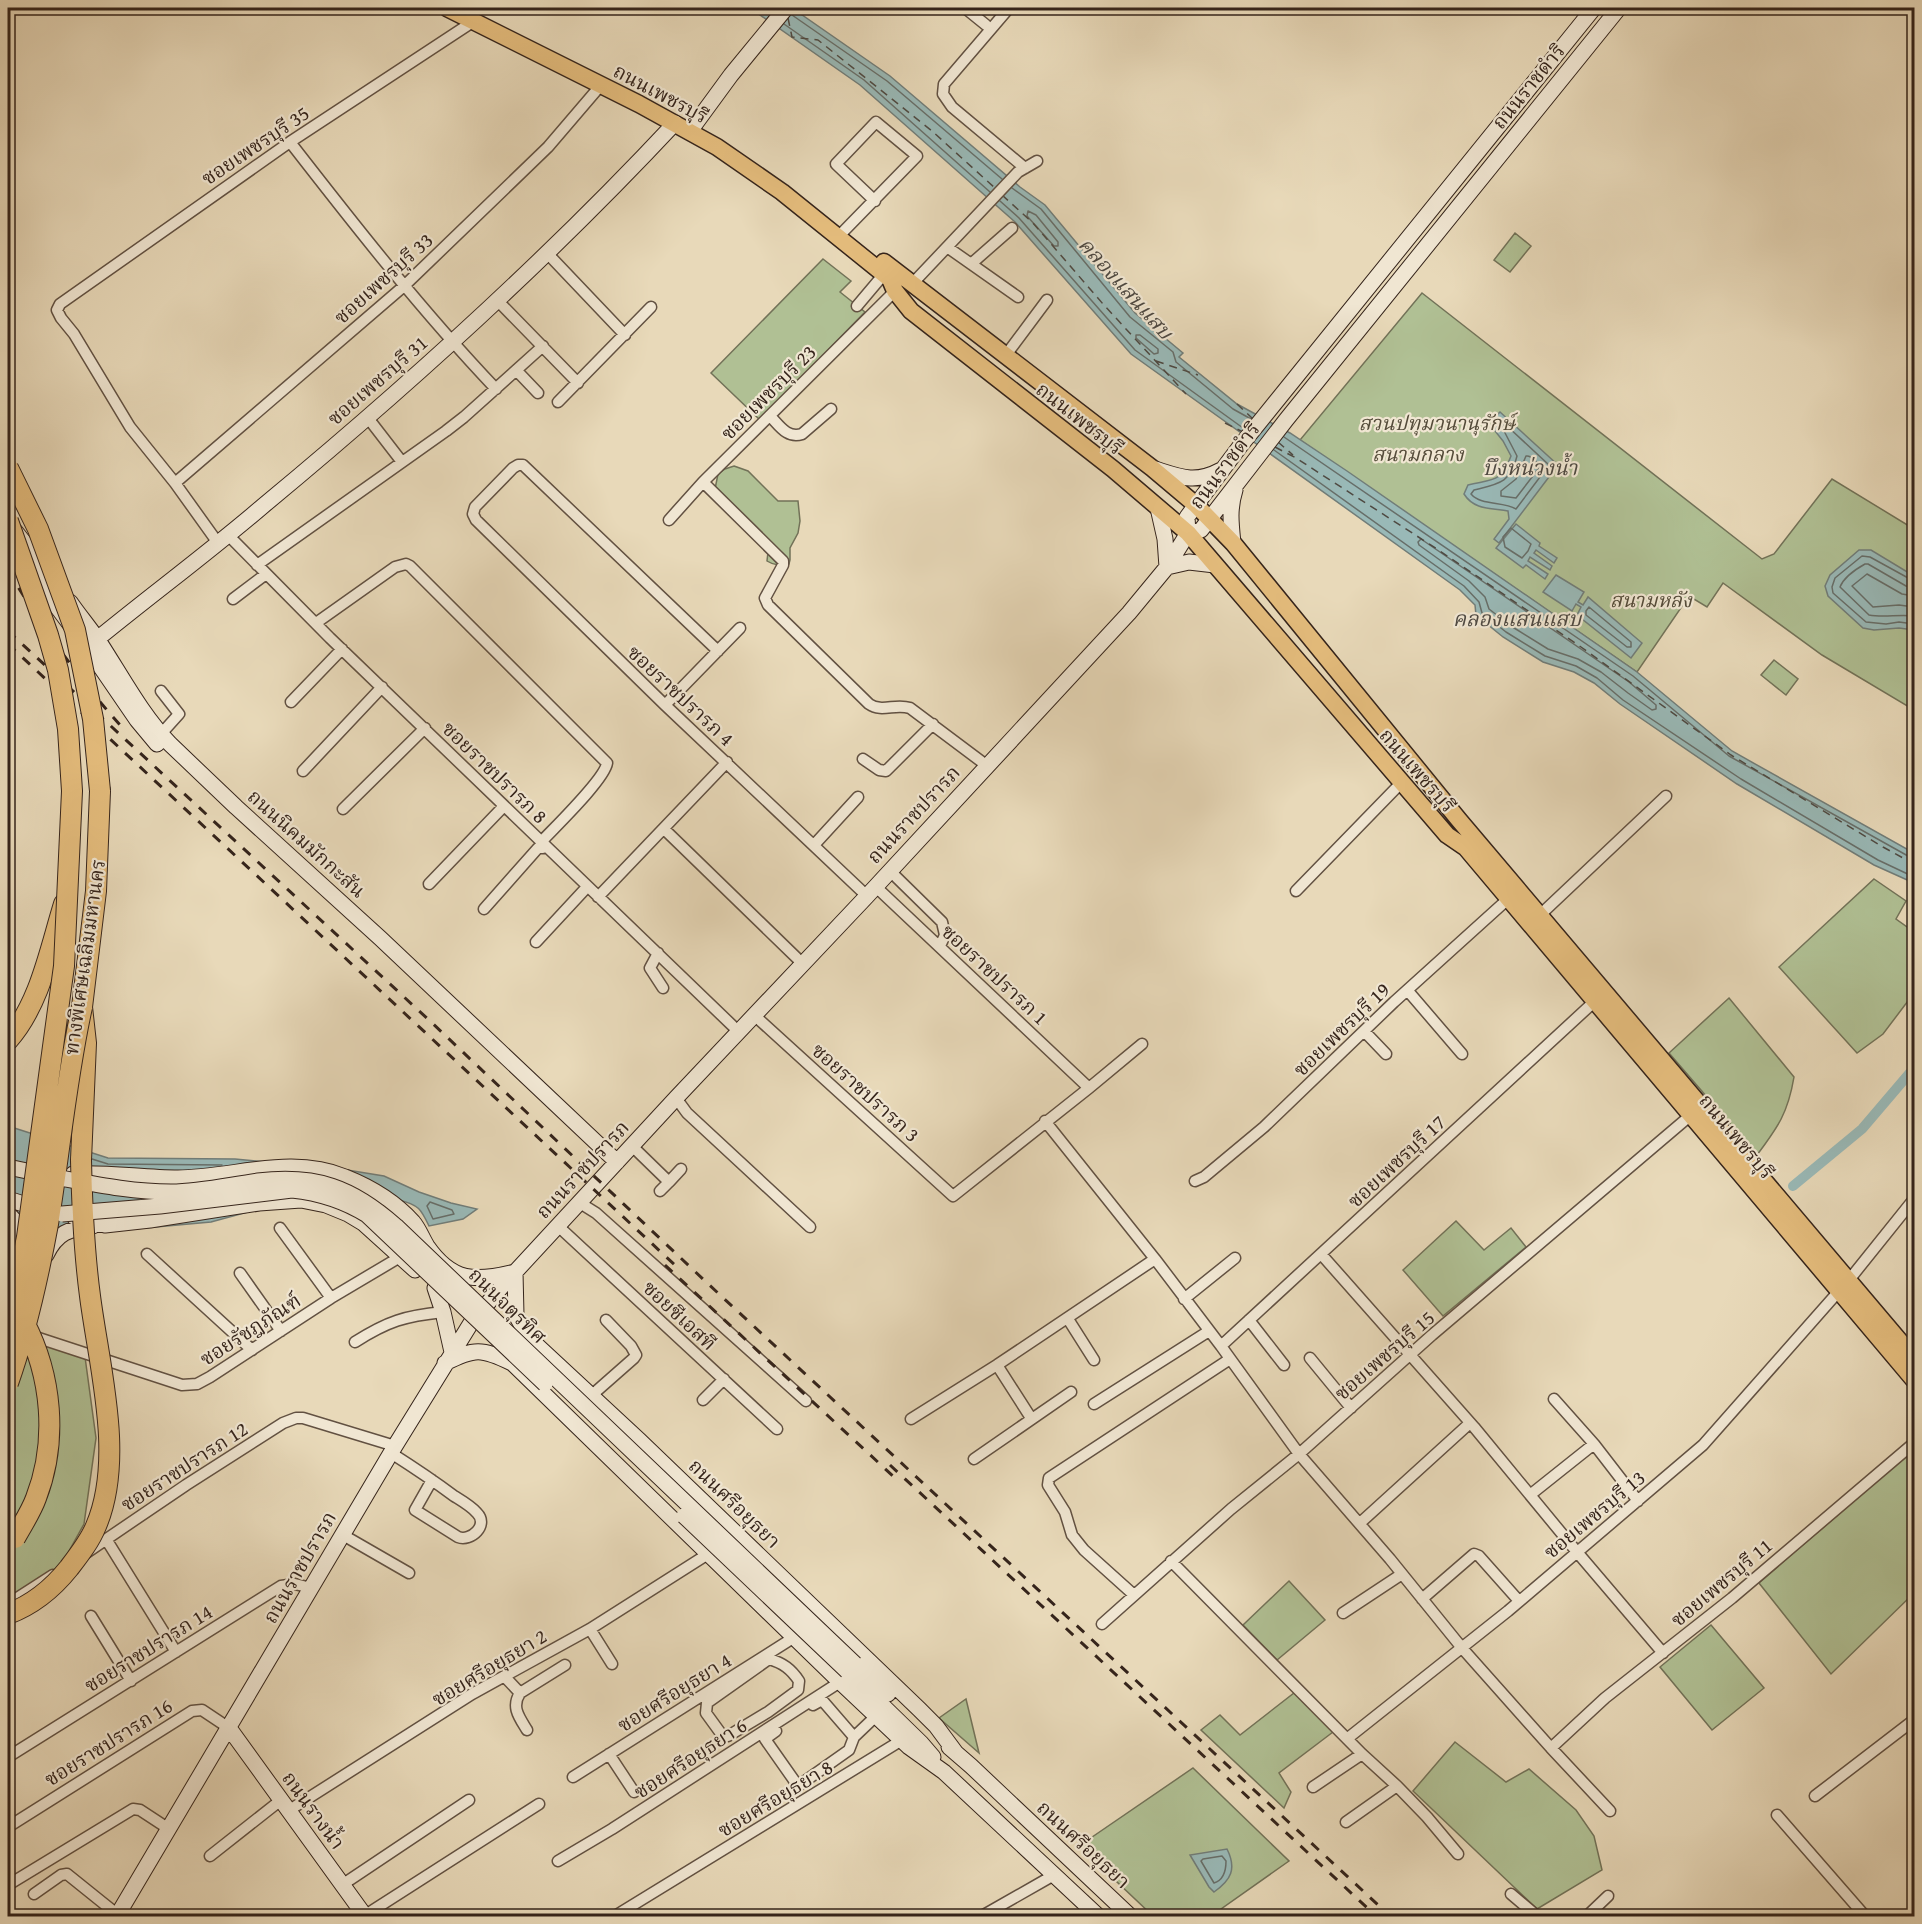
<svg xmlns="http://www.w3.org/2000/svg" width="1922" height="1924" font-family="'Gentium Book Plus','Noto Serif Thai',serif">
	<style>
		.green { fill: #b0c094; stroke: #727258; stroke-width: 1.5 }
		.water { fill: #99b9b7; stroke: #717d79; stroke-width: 1.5 }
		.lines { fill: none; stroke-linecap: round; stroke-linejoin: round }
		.shore { stroke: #676e69; stroke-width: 1.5 }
		.canal { stroke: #99b9b7; stroke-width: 10 }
		.ferry { stroke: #4e4942; stroke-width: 1.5; stroke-dasharray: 8 6; stroke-linecap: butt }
		.street-casing { stroke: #625142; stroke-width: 13 }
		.secondary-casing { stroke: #35241b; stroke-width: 17 }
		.primary-casing { stroke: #35241b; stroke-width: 19 }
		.highway-casing { stroke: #35241b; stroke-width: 22 }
		.street { stroke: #f0e6d2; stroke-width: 10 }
		.secondary { stroke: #f0e6d2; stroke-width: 15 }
		.primary { stroke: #e4bc7c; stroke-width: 16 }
		.highway { stroke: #e4bc7c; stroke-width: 20 }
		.rail { stroke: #35241b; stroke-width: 3; stroke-dasharray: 10 10; stroke-linecap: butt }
		.secondary-bridge-casing { stroke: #35241b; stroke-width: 17; stroke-linecap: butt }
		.highway-bridge-casing { stroke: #35241b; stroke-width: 22; stroke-linecap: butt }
		.secondary-bridge { stroke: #f0e6d2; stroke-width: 15 }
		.highway-bridge { stroke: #e4bc7c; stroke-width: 20 }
		.labels { text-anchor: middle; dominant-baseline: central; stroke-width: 4.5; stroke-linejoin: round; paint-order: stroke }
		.street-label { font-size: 20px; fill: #35241b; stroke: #f0e6d2 }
		.park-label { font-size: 20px; font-style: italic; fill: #544b39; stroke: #f0e6d2 }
		.water-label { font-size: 21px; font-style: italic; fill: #4e4942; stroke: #f0e6d2 }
	</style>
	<rect width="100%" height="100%" fill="#e8d9b9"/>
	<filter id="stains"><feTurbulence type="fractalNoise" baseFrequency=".00333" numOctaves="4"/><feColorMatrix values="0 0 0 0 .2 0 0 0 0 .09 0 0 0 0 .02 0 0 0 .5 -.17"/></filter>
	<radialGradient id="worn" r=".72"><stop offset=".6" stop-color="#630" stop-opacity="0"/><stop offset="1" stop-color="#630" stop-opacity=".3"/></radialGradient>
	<!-- green -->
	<path class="green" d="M1515,233L1531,246L1510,272L1494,260Z
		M823,259L851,281L840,292L865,312L760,420L711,373Z
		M1422,293L1762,559L1774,554L1832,479L1914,529V710L1822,655L1723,583L1707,607L1689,596L1637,672L1300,440Z
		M734,466L748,471L778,501H798L800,521L798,533L790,548V560L789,564C782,566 773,565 767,561L768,552L715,489L718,474L725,469Z
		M1774,660L1798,679L1786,695L1761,675Z
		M1874,879L1906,901L1896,919L1914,932V993L1883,1034L1857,1053L1779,967Z
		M1729,998L1794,1077C1788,1113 1778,1127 1757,1155L1669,1053Z
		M1456,1221L1484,1250L1511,1228L1526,1247L1443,1316L1403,1270Z
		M28,1338L85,1357L96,1438L84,1524L64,1560L25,1600L8,1609V1403L19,1377Z
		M1914,1449V1593L1831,1674L1759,1583Z
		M1289,1581L1325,1620L1277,1660L1243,1625Z
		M1711,1625L1764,1688L1712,1730L1660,1667Z
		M1294,1693L1333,1732L1279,1773L1291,1792L1284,1808L1201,1730L1220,1715L1240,1735Z
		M966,1699L979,1753L939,1718Z
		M1455,1742L1506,1782L1529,1769L1576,1810L1594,1836L1602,1870L1537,1909L1413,1791Z
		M1193,1768L1289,1861L1211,1916H1153L1079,1846Z"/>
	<!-- water -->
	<path class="water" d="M750,8H792L890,76L1020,187L1045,205L1135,313L1183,353L1179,357L1237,404L1290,433L1347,471L1637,672L1732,751L1912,852L1914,849V883L1874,865L1737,784L1620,704L1594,683L1574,672L1543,662L1503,637L1476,615L1475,605L1460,590L1131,354L1015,222L860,85Z
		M1500,412L1558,465L1499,543L1494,539L1509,519L1508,511C1491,508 1474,510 1464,494L1468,485C1493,479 1501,483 1511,456L1503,441L1491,426L1495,417Z
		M1516,524L1540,543L1539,546L1557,558L1554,563L1536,550L1534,553L1552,566L1550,570L1530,557L1528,561L1548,574L1545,579L1526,565L1523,568L1496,548Z
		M1859,550H1871L1914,576V630L1899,628L1874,630L1863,628L1828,596L1825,586L1830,575Z
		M1556,575L1584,592L1578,602L1583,605L1588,597L1642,643L1631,658L1577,615L1581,607L1576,604L1572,611L1543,592Z
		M8,1126L108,1158L235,1159L341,1169L384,1176L419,1192L451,1203L477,1209L463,1219L429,1226C421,1209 419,1205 399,1200L285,1202L211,1222L56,1236L8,1222Z
		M1227,1849C1237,1869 1231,1880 1214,1892L1209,1887L1190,1855Z"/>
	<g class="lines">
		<!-- shore -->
		<path class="shore" d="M792,15L887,81L1002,179
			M784,24L864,80L990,192
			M1012,188L1041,209L1130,317L1173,352L1176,362L1233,409L1251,419
			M1000,201L1019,218L1135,350L1243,428
			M1028,211L1036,215L1058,242V246H1054L1027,216Z
			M1136,335H1140L1158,349V353L1154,354L1136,338Z
			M1504,425L1507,426L1549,465L1516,509C1503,501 1481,506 1471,494L1474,490C1498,484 1511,483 1517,456L1503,429Z
			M1284,437L1633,676L1729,756L1908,856L1914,857
			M1274,450L1464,586L1479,602L1482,613L1506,632L1545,656L1576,666L1597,678L1623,700L1741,779L1878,860L1914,877
			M1526,456C1531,455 1539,463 1539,468L1516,498L1501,496V491L1516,479Z
			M1511,528L1531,544L1528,551L1522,558L1505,547L1503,537Z
			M1421,539L1629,682L1656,705V709L1652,710L1628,693L1601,672L1578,659L1548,649L1511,626L1489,609L1485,597L1469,581L1419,545L1418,542Z
			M1914,580L1910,579L1870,557L1862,556L1835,578L1832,587L1833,593L1866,622L1886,624L1899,622L1914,624
			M1914,587L1906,586L1868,564H1865C1856,569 1844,577 1840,587L1869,615C1884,618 1898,614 1914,616
			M1914,596L1902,594L1867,574L1852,586L1873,607L1899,605L1914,607
			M1589,607L1631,642V647H1627L1586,615V611Z
			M92,1159L108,1164L222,1165
			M430,1202L452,1210L454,1214L433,1219L427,1206Z
			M1222,1856L1226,1861C1226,1870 1224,1880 1214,1883L1201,1861L1203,1859Z"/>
		<!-- canal -->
		<path class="canal" d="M1793,1186L1862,1129L1914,1068"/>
		<!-- ferry -->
		<path class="ferry" d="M772,8L777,11
			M788,18L792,37L818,40L932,131L996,189
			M1002,195L1033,223L1103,304L1186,394
			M1156,361L1198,375
			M1237,404L1253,419
			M1225,423L1243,432
			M1278,442L1293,455
			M1275,447L1296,458L1437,549L1581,647L1731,755L1883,847L1914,864"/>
		<defs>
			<path id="street" d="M965,8L986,25
				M1009,8L944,84L943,94L952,107L1025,168
				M290,142C356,227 422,311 496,389
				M838,237L917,156L876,122L836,164L875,201
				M947,247L1018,297
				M547,253L625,335
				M971,264L1012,228
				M913,283L1018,172L1037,161
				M497,300L578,383
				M857,306L884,274
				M1006,355L1047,300
				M517,371L538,393
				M558,402L651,307
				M770,416C779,425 787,439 802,434L831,409
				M368,418L402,462
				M703,482L783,561V565L765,598L768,605L869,704C882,713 895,703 910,708L986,765
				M175,483L404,286L548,147L601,85
				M669,520L703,482L895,291
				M228,535L330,638L739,1032
				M218,543L175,483L130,427L74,334L61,318L57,310L60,304L290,142L474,21
				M257,565L446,431L464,417L543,346
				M233,599L266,574
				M316,623L395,567L406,564L410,566L607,763C605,779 554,828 541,842
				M718,651L523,465H518L513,468L475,507L473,514L476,520L665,705L867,896
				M291,702L342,649
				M665,705L740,628
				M161,734L179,714L161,691
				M863,759L879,770L886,771L933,724
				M303,771L382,687
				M343,809L425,728
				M664,829L803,964
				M814,845L858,797
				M890,871L942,922L945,935L940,946
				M429,884L504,806
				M875,886L1089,1088
				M1296,891L1401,783
				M598,897L727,762
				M484,909L538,848H543L545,846
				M1540,915L1666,796
				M536,942L587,887
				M658,953L650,968L663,988
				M1408,991L1462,1054
				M754,1015L953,1196L1089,1088L1142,1044
				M1364,1031L1386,1054
				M676,1098L687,1113L810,1227
				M1045,1121L1155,1259L1221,1346L1299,1454L1390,1559L1462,1648L1551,1748L1610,1811
				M632,1146L669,1182L660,1191
				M1195,1181L1204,1177L1264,1127L1394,1002L1508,899
				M669,1182L681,1169
				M580,1203L596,1213L806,1401
				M558,1226L777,1429
				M280,1228L331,1298
				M147,1254L252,1350
				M1321,1254L1474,1427L1577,1552L1663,1653
				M240,1273L281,1331
				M1849,1280L1914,1199
				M1184,1299L1235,1258
				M1068,1319L1094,1360
				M1249,1320L1284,1365
				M8,1328L182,1385L197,1384L210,1377L331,1298L400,1257
				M355,1342C388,1321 405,1316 443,1312
				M1221,1346L1595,1001
				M1310,1358L1351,1408
				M997,1365L1031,1418
				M592,1395L634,1358L636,1355L631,1346L606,1320
				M1554,1399L1594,1444L1638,1501
				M703,1400L724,1379
				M1094,1404L1209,1331
				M911,1419L997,1365L1155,1259
				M391,1453C413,1467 434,1481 454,1496C462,1501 471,1506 477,1513C489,1525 471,1542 458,1537L415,1510L432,1480
				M974,1459L1071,1392
				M1530,1495L1594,1444
				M1360,1523L1470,1423
				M343,1535L409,1573
				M106,1539L176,1652
				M86,1553L186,1485L283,1423L296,1418H303L395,1446
				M1171,1561L1362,1754L1397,1786L1427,1817L1458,1854
				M1134,1595L1084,1550L1072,1535L1065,1512L1048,1485L1049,1478L1230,1359
				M1422,1599L1474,1554L1479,1556L1519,1601
				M8,1604L53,1575
				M1343,1613L1402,1574
				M91,1616L131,1681
				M1102,1624L1231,1509L1299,1454L1432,1335L1691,1115
				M590,1629L612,1664
				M769,1659C783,1663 791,1669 799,1681L798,1690L768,1712L728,1736L722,1735L706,1713L707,1703Z
				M505,1677L520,1693C511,1707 519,1717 527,1730
				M520,1693L565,1665
				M813,1705L822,1700L854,1737
				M776,1731L765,1739L798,1786L849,1750L854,1737L876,1716
				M1348,1738L1508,1611L1703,1445L1839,1291
				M1551,1748L1605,1698L1732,1598L1914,1443
				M609,1754L634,1792
				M8,1757L281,1586L295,1584L311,1588
				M573,1777L793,1638
				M1313,1787L1362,1754
				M1815,1796L1914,1720
				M288,1811L472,1694L590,1629L708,1554
				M1777,1815L1865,1916
				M1346,1822L1397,1786
				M8,1827L192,1711L202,1710L229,1728
				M210,1856L281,1800
				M558,1861L612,1829L840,1682
				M8,1885L133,1809L140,1810L169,1829
				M342,1885L469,1800
				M34,1894L61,1875L67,1874L118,1915
				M1511,1894L1537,1916
				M364,1916L539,1804
				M615,1916L902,1740
				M982,1916L1054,1875
				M1587,1916L1608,1896"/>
			<path id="secondary" d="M690,131L731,75L786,8
				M1155,469C1180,477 1195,484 1221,470
				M1158,508L1165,539L1167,567
				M15,531L52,578
				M1188,533L1201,530L1286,420L1619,8
				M1188,533L1187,517L1241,445L1594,8
				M1233,543C1231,524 1229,509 1235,490
				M1167,567L1189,562L1215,565
				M28,568L87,647L137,720L157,744
				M70,602C79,615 89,627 98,640C121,675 141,714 170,744L236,807L380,938L617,1162
				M90,645C147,598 207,554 263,506C408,386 547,260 675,123
				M8,1167L46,1175
				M73,1174C108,1172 143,1178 178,1178C233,1178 291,1154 345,1177C370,1187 395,1202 413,1222C419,1229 422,1238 427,1246C452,1282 475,1282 515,1272
				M8,1199L39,1209
				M8,1214C18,1222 22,1232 22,1245
				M74,1217L105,1225L150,1220L259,1203L301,1200L326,1205L348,1214L363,1223L415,1270
				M46,1255C57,1232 69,1229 93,1226
				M515,1272L516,1315L529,1338L639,1440L919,1709L936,1726L956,1753
				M435,1288L443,1312L452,1352
				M504,1355L840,1682L909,1747L944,1772L1098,1916
				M445,1363C475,1348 481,1348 512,1363
				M855,1664L888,1694
				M847,1671L921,1743L933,1757
				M229,1728L365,1916
				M949,1747L971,1766L1130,1916
				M117,1916L395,1446L471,1323L504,1284L676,1098L867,896L1129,613L1167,567L1188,533"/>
			<path id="primary" d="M447,8L639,104L717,147L782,192L890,279L895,291L911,311L1113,469L1188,533L1447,835L1466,848L1914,1380
				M884,262L1152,468L1196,505L1233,543L1459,820L1914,1358"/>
			<path id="highway" d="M8,1040C40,1004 50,949 64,904
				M81,1160L86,1043L82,1007L96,891L100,791"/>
		</defs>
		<!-- street casing -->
		<use href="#street" class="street-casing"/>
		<!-- secondary casing -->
		<use href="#secondary" class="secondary-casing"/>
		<!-- primary casing -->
		<use href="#primary" class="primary-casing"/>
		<!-- highway casing -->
		<use href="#highway" class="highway-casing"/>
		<!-- street -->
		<use href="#street" class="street"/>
		<!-- secondary -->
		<use href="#secondary" class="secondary"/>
		<!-- primary -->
		<use href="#primary" class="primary"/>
		<!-- highway -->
		<use href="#highway" class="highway"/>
		<!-- rail -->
		<path class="rail" d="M8,571C42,626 78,679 122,727
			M8,631L430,1021L705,1281L1390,1916
			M8,644L677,1267
			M665,1265L894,1477
			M890,1465L1376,1916"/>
		<defs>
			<path id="secondary-bridge" d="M49,1176C89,1183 130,1192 171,1192C200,1192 229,1185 258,1181C316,1174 352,1187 396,1226L855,1664
				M62,1214L160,1206L292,1190C320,1193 343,1200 367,1215L545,1384
				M684,1516L847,1671"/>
			<path id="highway-bridge" d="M8,468L38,529L75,630L93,719L100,791
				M8,521L48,635L58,670L68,729L72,791L64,966L27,1237L17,1287L8,1321
				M8,1383C26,1332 38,1278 48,1224C60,1151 66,1079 82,1007
				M15,1538C22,1525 31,1512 36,1498C58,1441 52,1376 24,1322
				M8,1614C32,1605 53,1588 69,1568C79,1555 90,1541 96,1526C125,1458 99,1367 90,1296C84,1251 82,1205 81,1160"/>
		</defs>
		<!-- secondary-bridge casing -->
		<use href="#secondary-bridge" class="secondary-bridge-casing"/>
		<!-- highway-bridge casing -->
		<use href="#highway-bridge" class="highway-bridge-casing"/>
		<!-- secondary-bridge -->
		<use href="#secondary-bridge" class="secondary-bridge"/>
		<!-- highway-bridge -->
		<use href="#highway-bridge" class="highway-bridge"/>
	</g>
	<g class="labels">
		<!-- street labels -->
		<g class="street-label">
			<text transform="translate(1528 86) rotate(-51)">ถนนราชดำริ</text>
			<text transform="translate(661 93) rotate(28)">ถนนเพชรบุรี</text>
			<text transform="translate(255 145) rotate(-34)">ซอยเพชรบุรี 35</text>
			<text transform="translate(383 278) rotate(-42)">ซอยเพชรบุรี 33</text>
			<text transform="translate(377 380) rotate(-41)">ซอยเพชรบุรี 31</text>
			<text transform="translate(768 392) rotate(-45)">ซอยเพชรบุรี 23</text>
			<text transform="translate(1080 418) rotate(38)">ถนนเพชรบุรี</text>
			<text transform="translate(1224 465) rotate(-53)">ถนนราชดำริ</text>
			<text transform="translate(681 695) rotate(43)">ซอยราชปรารภ 4</text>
			<text transform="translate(1418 770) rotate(49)">ถนนเพชรบุรี</text>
			<text transform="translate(495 772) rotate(44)">ซอยราชปรารภ 8</text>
			<text transform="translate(913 814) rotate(-47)">ถนนราชปรารภ</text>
			<text transform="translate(307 843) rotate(42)">ถนนนิคมมักกะสัน</text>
			<text transform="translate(84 957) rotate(-82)">ทางพิเศษเฉลิมมหานคร</text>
			<text transform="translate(995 974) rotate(43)">ซอยราชปรารภ 1</text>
			<text transform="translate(1341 1029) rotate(-44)">ซอยเพชรบุรี 19</text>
			<text transform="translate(866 1092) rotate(42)">ซอยราชปรารภ 3</text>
			<text transform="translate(1737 1136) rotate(50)">ถนนเพชรบุรี</text>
			<text transform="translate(1396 1161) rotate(-43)">ซอยเพชรบุรี 17</text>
			<text transform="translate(582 1169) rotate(-47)">ถนนราชปรารภ</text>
			<text transform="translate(508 1305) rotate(44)">ถนนจตุรทิศ</text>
			<text transform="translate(680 1315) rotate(43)">ซอยซีเอสที</text>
			<text transform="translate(250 1329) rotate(-33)">ซอยรัชฎภัณฑ์</text>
			<text transform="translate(1384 1355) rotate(-41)">ซอยเพชรบุรี 15</text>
			<text transform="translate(184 1466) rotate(-33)">ซอยราชปรารภ 12</text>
			<text transform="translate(735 1503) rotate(44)">ถนนศรีอยุธยา</text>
			<text transform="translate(1594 1514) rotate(-40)">ซอยเพชรบุรี 13</text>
			<text transform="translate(299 1567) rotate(-60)">ถนนราชปรารภ</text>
			<text transform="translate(1721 1582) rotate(-40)">ซอยเพชรบุรี 11</text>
			<text transform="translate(148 1648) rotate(-32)">ซอยราชปรารภ 14</text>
			<text transform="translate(489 1667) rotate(-31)">ซอยศรีอยุธยา 2</text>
			<text transform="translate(674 1692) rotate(-32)">ซอยศรีอยุธยา 4</text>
			<text transform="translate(108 1742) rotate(-32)">ซอยราชปรารภ 16</text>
			<text transform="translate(690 1758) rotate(-33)">ซอยศรีอยุธยา 6</text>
			<text transform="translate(775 1798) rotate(-31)">ซอยศรีอยุธยา 8</text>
			<text transform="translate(314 1810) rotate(54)">ถนนรางน้ำ</text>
			<text transform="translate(1084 1844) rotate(43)">ถนนศรีอยุธยา</text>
		</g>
		<!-- park labels -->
		<g class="park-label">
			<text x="1437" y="422">สวนปทุมวนานุรักษ์</text>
			<text x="1418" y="453">สนามกลาง</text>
			<text x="1651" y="599">สนามหลัง</text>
		</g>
		<!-- water labels -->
		<g class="water-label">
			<text transform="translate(1126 288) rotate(48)">คลองแสนแสบ</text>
			<text x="1530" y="467">บึงหน่วงน้ำ</text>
			<text x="1517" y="618">คลองแสนแสบ</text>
		</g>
	</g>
	<!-- margin -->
	<rect width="1922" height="1924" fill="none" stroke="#e8d9b9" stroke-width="30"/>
	<rect x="9" y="9" width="1904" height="1906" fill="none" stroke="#35241b" stroke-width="3"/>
	<rect x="15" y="15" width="1892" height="1894" fill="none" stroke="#35241b" stroke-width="1.5"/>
	<rect width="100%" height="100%" filter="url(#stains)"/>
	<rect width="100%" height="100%" fill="url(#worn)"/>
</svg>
